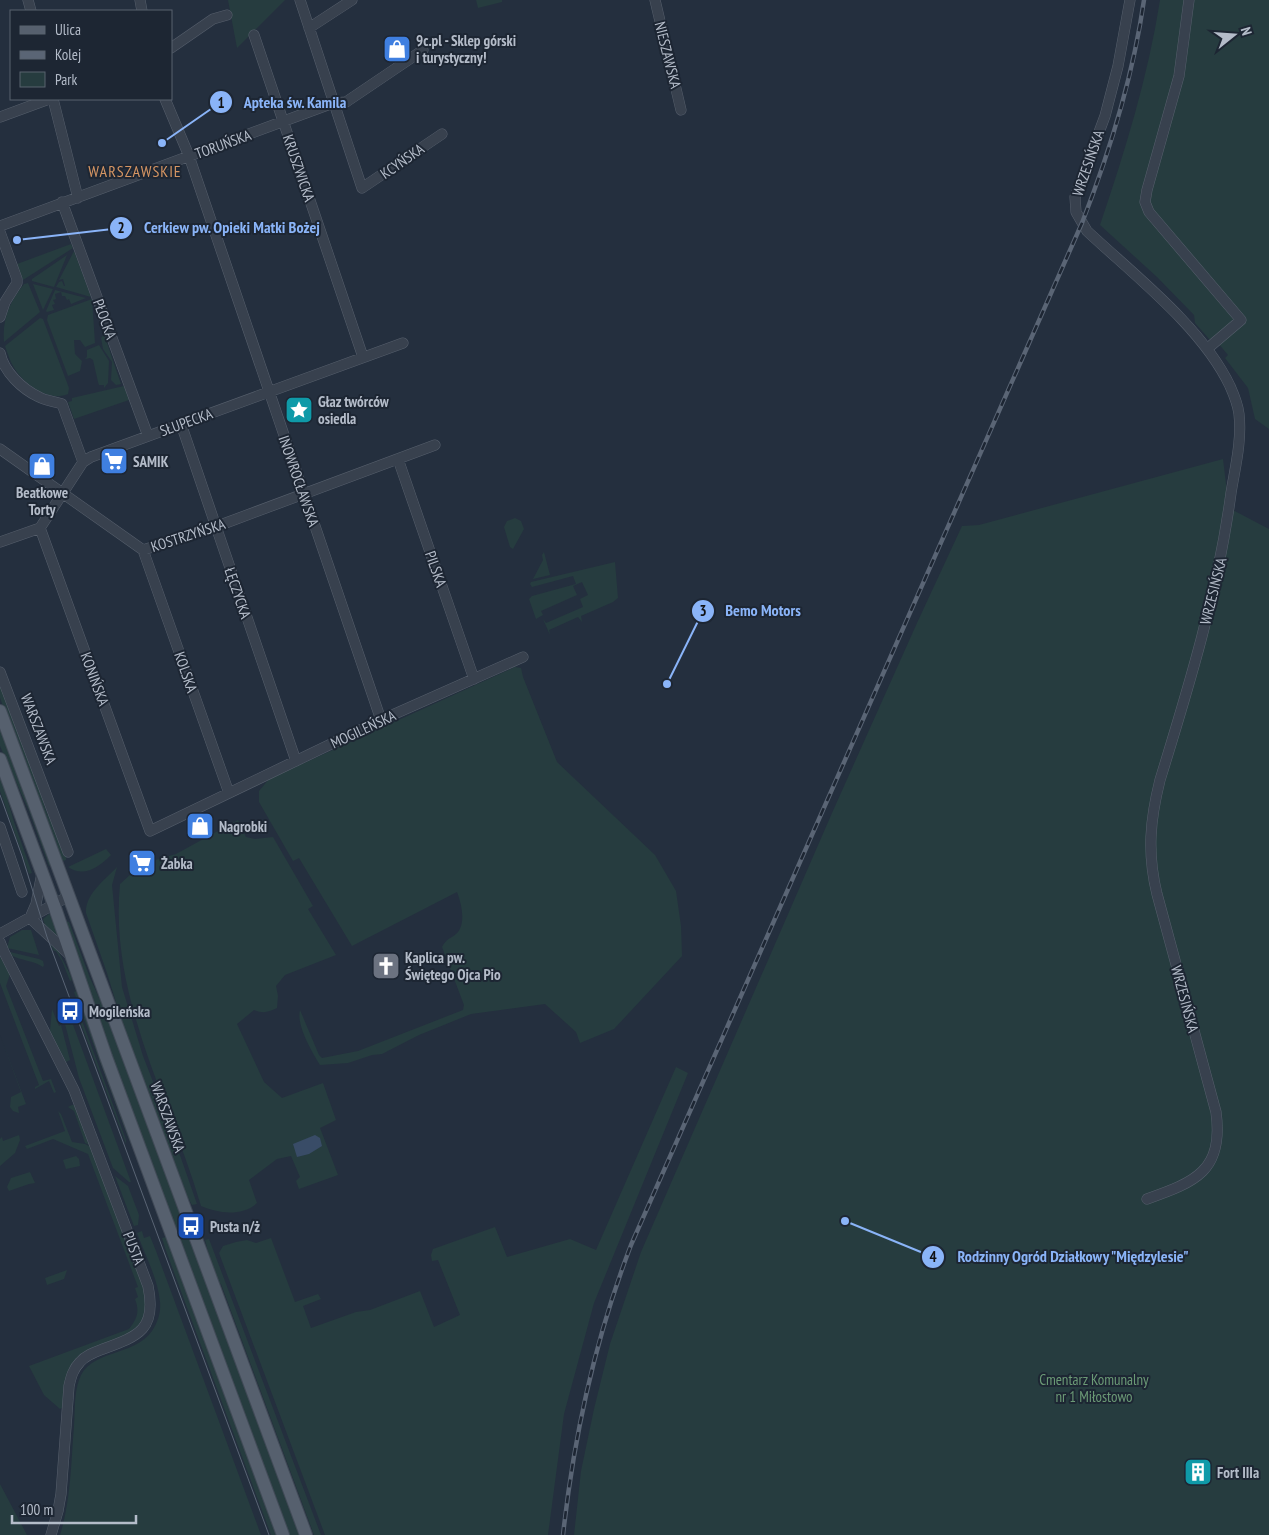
<svg xmlns="http://www.w3.org/2000/svg" width="1269" height="1535" font-family="'PT Sans Narrow',sans-serif">
	<style>
		.green { fill: #263c3f }
		.water { fill: #394c67 }
		.lines { fill: none; stroke-linecap: round; stroke-linejoin: round }
		.minor-casing { stroke: #565f6c; stroke-width: 11 }
		.major-casing { stroke: #414a57; stroke-width: 14 }
		.minor { stroke: #38414e; stroke-width: 10 }
		.major { stroke: #56606e; stroke-width: 12 }
		.tram { stroke: #5a6575; stroke-width: 1 }
		.rail-casing { stroke: #5a6575; stroke-width: 4.5 }
		.rail { stroke: #1d2633; stroke-width: 2.5; stroke-dasharray: 8; stroke-linecap: butt }
		.labels { text-anchor: middle; dominant-baseline: central; stroke-width: 4; stroke-linejoin: round; paint-order: stroke }
		.poi-label { font-size: 15px; font-weight: bold; fill: #b4bcc9; stroke: #1d2633; text-anchor: start }
		.street-label { font-size: 15px; fill: #b4bcc9; stroke: #1d2633 }
		.park-label { font-size: 15px; fill: #6b9a76; stroke: #1d2633 }
		.neighbourhood-label { font-size: 16px; letter-spacing: 1px; fill: #d59563; stroke: #1d2633 }
		.leader { fill: none; stroke: #8ab4f8; stroke-width: 2 }
		.callout-dot { fill: #8ab4f8; stroke: #1d2633; stroke-width: 2 }
		.mark-label { font-size: 15px; text-anchor: middle; font-weight: bold; fill: #111 }
		.callout-label { font-size: 16px; text-anchor: middle; font-weight: bold; fill: #8ab4f8; stroke: #1d2633; stroke-width: 4; stroke-linejoin: round; paint-order: stroke }
	</style>
	<rect width="100%" height="100%" fill="#242f3e"/>
	<!-- green -->
	<path class="green" d="M228,0H285L237,48Z
		M476,0H502V2L478,8Z
		M1160,0H1269V429L1255,419L1248,388L1225,358L1228,355L1213,337L1210,340L1195,323L1194,315L1157,277L1100,225C1125,151 1148,77 1160,0Z
		M71,244L73,248L23,280L17,264Z
		M74,251L91,297L56,287L59,282L62,281L64,286H65L63,279L59,280Z
		M67,255L54,287L32,281V279Z
		M28,283L40,312L4,342C2,319 10,301 24,284Z
		M33,284L53,289L43,310Z
		M55,290L86,298L71,304L69,299L67,300L65,296H62L61,292L55,294L56,299L53,300L55,304L52,305L54,310L47,312L46,311Z
		M92,299L95,343L85,347L80,340H74L75,354L82,361L80,371L68,376L47,320L48,315Z
		M40,318L43,319L69,388L68,394C50,402 27,386 17,372C11,364 8,355 5,346Z
		M104,334L121,384L116,385L111,380L112,362L103,349L101,338Z
		M99,345L109,361L108,383L104,388V385H99L98,382L93,360L90,358L85,359L87,357V350Z
		M124,386L129,400L74,419L68,402L72,401V398Z
		M1223,459L1229,508L1269,529V1535H574L581,1471L594,1409L610,1344L641,1252L832,813L917,623L962,526L979,525Z
		M515,518L521,521L524,529L513,549L510,547L504,527L507,521Z
		M544,552L550,575L533,579L543,560L542,555Z
		M615,562L618,598L613,602L581,616L582,622L578,617L549,630L550,635L543,619L546,623L583,607L580,599L588,595L582,582L573,586L577,595L541,611L543,615L536,619L529,599L532,596L576,584L573,576L532,587L530,584L531,582Z
		M515,667L521,668L523,677L557,762L655,855L676,891L681,926L682,956L614,1029L580,1043L576,1032L545,1004L471,1014L419,1035L382,1054L372,1055L348,1063L320,1065C312,1052 296,1025 300,1010L319,1055L322,1058L358,1051L463,1010L464,1005L442,947C447,938 450,939 456,934C467,925 461,902 457,892L352,946L299,858L293,861L259,802V791L269,779Z
		M0,682L42,796C44,808 48,816 53,825C59,834 61,846 64,856L66,855V860L63,861L56,848L0,698Z
		M0,724L52,865L49,866L29,811L0,746Z
		M0,773L14,822L32,873L29,874L0,791Z
		M238,820L246,837L255,839L273,837L313,906L308,909L336,955L285,975L276,986L278,996L277,1008C268,1012 264,1014 254,1010L237,1024L264,1082L282,1098L323,1083L336,1120L320,1128L338,1175L299,1189L296,1181L300,1177L291,1156L277,1159L249,1180L257,1203C242,1217 217,1213 201,1206C170,1099 109,998 120,884L131,874L152,861L176,854Z
		M106,849L111,855C99,867 84,878 68,867Z
		M117,867L112,885L122,987L143,1056L166,1115L197,1204L192,1205L184,1190L123,1025L107,973L86,913C85,894 105,880 117,867Z
		M49,914L50,915L60,939L45,925L43,919Z
		M66,921L69,922L90,978L114,1030L301,1535H288L107,1045L83,971L66,923Z
		M22,930H31L39,955L7,948L10,937Z
		M50,943L56,947L70,974L121,1111L130,1143L74,992L76,991L72,980L70,981L62,961L56,951H54Z
		M10,952L39,959L43,961L44,965L43,967C33,960 21,961 11,955Z
		M0,957L10,974L6,986L43,1081L51,1079L56,1092L54,1093L49,1081L35,1089V1087L39,1085L0,983Z
		M52,1009L59,1026L61,1025L70,1060L66,1062L50,1031Z
		M81,1018L126,1140V1144L79,1019Z
		M72,1022L131,1182H129L113,1168L79,1078L65,1024Z
		M0,1035L26,1104L18,1107L19,1113L13,1111L10,1107L11,1097L21,1092Z
		M676,1067L688,1073L594,1303L564,1414L548,1535H325L219,1253L223,1246L236,1242L247,1240L256,1243L271,1238L295,1302L318,1294L321,1299L303,1306L311,1328L356,1312L370,1310L420,1291L434,1327L460,1315L438,1260L432,1261L431,1255L433,1249L495,1227L507,1257L570,1239L596,1250Z
		M72,1105H75L92,1146L85,1143L74,1111L68,1107Z
		M58,1111L61,1114L72,1142L85,1144L93,1148L144,1289C145,1295 147,1302 146,1309C142,1337 106,1343 84,1353L63,1407L60,1409L44,1395L29,1366L129,1329C137,1319 140,1312 135,1299L138,1297L135,1288L138,1287L88,1154L53,1139L27,1149L25,1146L65,1131Z
		M19,1135L20,1140L15,1153L0,1166V1139L2,1137L3,1141Z
		M76,1156L79,1159L80,1166L66,1169L63,1160Z
		M30,1172L35,1183L29,1184L9,1191L7,1187L11,1178Z
		M115,1176L128,1186L139,1215L138,1225L134,1226Z
		M142,1231L144,1238L150,1236L156,1251L261,1535H60C71,1500 71,1462 74,1426C75,1411 74,1394 79,1380C89,1349 134,1357 152,1331C158,1322 161,1312 160,1302C158,1279 145,1255 137,1233Z
		M166,1237L167,1239L279,1535H271L165,1248L162,1238Z
		M209,1239L321,1535H314L221,1284L216,1281L205,1240Z
		M67,1270L64,1279L47,1285L45,1278Z
		M0,1484L27,1535H0Z"/>
	<!-- water -->
	<path class="water" d="M315,1135L320,1138L322,1146L309,1154L297,1157L293,1144Z"/>
	<g class="lines">
		<defs>
			<path id="minor" d="M28,0L31,11
				M140,0L142,11
				M300,0L362,188L442,134
				M655,0L681,110
				M1130,0L1118,66L1105,116L1075,197L1076,212L1087,231C1134,275 1202,327 1230,386C1234,395 1238,405 1239,414C1242,441 1235,468 1231,493C1218,591 1189,686 1160,780C1150,820 1147,853 1157,894L1216,1112C1224,1171 1195,1182 1147,1199
				M1189,0L1179,76L1147,190L1145,202L1149,212L1241,320L1207,349
				M309,28L352,0
				M254,35L363,357
				M171,48L213,19L227,15
				M53,99L78,198
				M165,99L189,156L381,720
				M0,117L49,99
				M62,202L148,436
				M0,226L333,103L346,102L423,50
				M0,232L17,279V283L5,302L0,317
				M0,353C4,372 22,389 39,397C46,401 54,401 62,404L83,462
				M181,424L296,761
				M0,449L143,550L215,527L435,445
				M398,459L474,679
				M40,528L150,831L381,720L523,657
				M0,542L40,528L83,462L91,457L403,343
				M143,550L229,793
				M0,672L68,852
				M0,827L22,892
				M30,918L71,956
				M30,918L36,904L42,873
				M0,934L69,896
				M0,942L4,952L74,1090L148,1286C157,1329 139,1336 103,1349C95,1352 86,1355 80,1362C73,1369 71,1377 69,1386L61,1494L58,1511L51,1535"/>
			<path id="major" d="M0,711L306,1535
				M0,759L54,905L106,1057L283,1535"/>
		</defs>
		<!-- minor casing -->
		<use href="#minor" class="minor-casing"/>
		<!-- major casing -->
		<use href="#major" class="major-casing"/>
		<!-- minor -->
		<use href="#minor" class="minor"/>
		<!-- major -->
		<use href="#major" class="major"/>
		<!-- tram -->
		<path class="tram" d="M0,795L22,856L47,937L269,1535"/>
		<defs>
			<path id="rail" d="M563,1535C574,1435 595,1339 631,1245L1082,223C1110,151 1133,77 1144,0"/>
		</defs>
		<!-- rail casing -->
		<use href="#rail" class="rail-casing"/>
		<!-- rail -->
		<use href="#rail" class="rail"/>
	</g>
	<!-- icons -->
	<defs>
		<symbol id="shop-square" viewBox="-11 -11 22 22"><rect x="-9" y="-9" width="18" height="18" rx="4" fill="#3f7fe0" stroke="#1d2633"/><path d="M-5-2.5h2.3a2.7 3.5 0 0 1 5.4 0H5L5.5 6h-11ZM-1.5-2.5h3a1.5 2.3 0 0 0-3 0Z" fill="#fff"/></symbol>
		<symbol id="sight-square" viewBox="-11 -11 22 22"><rect x="-9" y="-9" width="18" height="18" rx="4" fill="#0f9aa8" stroke="#1d2633"/><path d="M0-6L1.8-2.2L6-1.7L2.9 1.2L3.7 5.4L0 3.3L-3.7 5.4L-2.9 1.2L-6-1.7L-1.8-2.2Z" fill="#fff"/></symbol>
		<symbol id="supermarket-square" viewBox="-11 -11 22 22"><rect x="-9" y="-9" width="18" height="18" rx="4" fill="#3f7fe0" stroke="#1d2633"/><path d="M-6-5.5h2.5l.6 2H6L4.5 2H-2.5L-4.4-4H-6ZM-1.5 3.2a1.3 1.3 0 1 0 .1 0ZM3 3.2a1.3 1.3 0 1 0 .1 0Z" fill="#fff"/></symbol>
		<symbol id="church-square" viewBox="-11 -11 22 22"><rect x="-9" y="-9" width="18" height="18" rx="4" fill="#6b7280" stroke="#1d2633"/><path d="M-1.2-6h2.4v3.5h3.3v2.4h-3.3V6h-2.4V-.1h-3.3v-2.4h3.3Z" fill="#fff"/></symbol>
		<symbol id="bus-square" viewBox="-11 -11 22 22"><rect x="-9" y="-9" width="18" height="18" rx="4" fill="#1a4fb4" stroke="#1d2633"/><path d="M-5-6H5V4H4V6H2V4H-2V6H-4V4H-5ZM-3.5-4V0h7V-4ZM-3.5 1.2v1.5H-2V1.2ZM2 1.2v1.5H3.5V1.2Z" fill="#fff"/></symbol>
		<symbol id="building-square" viewBox="-11 -11 22 22"><rect x="-9" y="-9" width="18" height="18" rx="4" fill="#0f9aa8" stroke="#1d2633"/><path d="M-4-6H4V6H1V3H-1V6H-4ZM-2.5-4.3h1.7v1.8h-1.7ZM.8-4.3h1.7v1.8H.8ZM-2.5-1h1.7V.8h-1.7ZM.8-1h1.7V.8H.8Z" fill="#fff"/></symbol>
	</defs>
	<g fill-rule="evenodd">
		<use href="#shop-square" x="381" y="33" width="32" height="32"/>
		<use href="#sight-square" x="283" y="394" width="32" height="32"/>
		<use href="#supermarket-square" x="98" y="445" width="32" height="32"/>
		<use href="#shop-square" x="26" y="450" width="32" height="32"/>
		<use href="#shop-square" x="184" y="810" width="32" height="32"/>
		<use href="#supermarket-square" x="126" y="847" width="32" height="32"/>
		<use href="#church-square" x="370" y="950" width="32" height="32"/>
		<use href="#bus-square" x="54" y="995" width="32" height="32"/>
		<use href="#bus-square" x="175" y="1210" width="32" height="32"/>
		<use href="#building-square" x="1182" y="1456" width="32" height="32"/>
	</g>
	<g class="labels">
		<!-- poi labels -->
		<g class="poi-label">
			<text x="416" y="40">9c.pl - Sklep górski<tspan x="416" dy="17">i turystyczny!</tspan></text>
			<text x="318" y="401">Głaz twórców<tspan x="318" dy="17">osiedla</tspan></text>
			<text x="133" y="461">SAMIK</text>
			<text x="42" y="492" text-anchor="middle">Beatkowe<tspan x="42" dy="17">Torty</tspan></text>
			<text x="219" y="826">Nagrobki</text>
			<text x="161" y="863">Żabka</text>
			<text x="405" y="957">Kaplica pw.<tspan x="405" dy="17">Świętego Ojca Pio</tspan></text>
			<text x="89" y="1011">Mogileńska</text>
			<text x="210" y="1226">Pusta n/ż</text>
			<text x="1217" y="1472">Fort IIIa</text>
		</g>
		<!-- street labels -->
		<g class="street-label">
			<text transform="translate(668 55) rotate(76)">NIESZAWSKA</text>
			<text transform="translate(223 144) rotate(-20)">TORUŃSKA</text>
			<text transform="translate(402 161) rotate(-35)">KCYŃSKA</text>
			<text transform="translate(1088 163) rotate(-71)">WRZESIŃSKA</text>
			<text transform="translate(299 168) rotate(71)">KRUSZWICKA</text>
			<text transform="translate(105 319) rotate(70)">PŁOCKA</text>
			<text transform="translate(186 422) rotate(-20)">SŁUPECKA</text>
			<text transform="translate(299 481) rotate(71)">INOWROCŁAWSKA</text>
			<text transform="translate(188 535) rotate(-18)">KOSTRZYŃSKA</text>
			<text transform="translate(436 569) rotate(71)">PILSKA</text>
			<text transform="translate(1213 591) rotate(-76)">WRZESIŃSKA</text>
			<text transform="translate(238 593) rotate(71)">ŁĘCZYCKA</text>
			<text transform="translate(186 672) rotate(71)">KOLSKA</text>
			<text transform="translate(95 679) rotate(70)">KONIŃSKA</text>
			<text transform="translate(39 729) rotate(69)">WARSZAWSKA</text>
			<text transform="translate(363 729) rotate(-25)">MOGILEŃSKA</text>
			<text transform="translate(1185 999) rotate(75)">WRZESIŃSKA</text>
			<text transform="translate(168 1117) rotate(70)">WARSZAWSKA</text>
			<text transform="translate(134 1248) rotate(69)">PUSTA</text>
		</g>
		<!-- park labels -->
		<g class="park-label">
			<text x="1094" y="1379">Cmentarz Komunalny<tspan x="1094" dy="17">nr 1 Miłostowo</tspan></text>
		</g>
		<!-- neighbourhood labels -->
		<g class="neighbourhood-label">
			<text x="135" y="171">WARSZAWSKIE</text>
		</g>
	</g>
	<!-- callouts -->
	<path class="leader" d="M162 143L221 102M17 240L121 228M667 684L703 611M845 1221L933 1257"/>
	<g class="callout-dot">
		<circle cx="162" cy="143" r="5"/>
		<circle cx="17" cy="240" r="5"/>
		<circle cx="667" cy="684" r="5"/>
		<circle cx="845" cy="1221" r="5"/>
		<circle cx="221" cy="102" r="12"/>
		<circle cx="121" cy="228" r="12"/>
		<circle cx="703" cy="611" r="12"/>
		<circle cx="933" cy="1257" r="12"/>
	</g>
	<g class="mark-label">
		<text x="221" y="108">1</text>
		<text x="121" y="233">2</text>
		<text x="703" y="616">3</text>
		<text x="933" y="1262">4</text>
	</g>
	<g class="callout-label">
		<text x="295" y="108">Apteka św. Kamila</text>
		<text x="232" y="233">Cerkiew pw. Opieki Matki Bożej</text>
		<text x="763" y="616">Bemo Motors</text>
		<text x="1073" y="1262">Rodzinny Ogród Działkowy "Międzylesie"</text>
	</g>
	<!-- legend -->
	<rect x="10" y="10" width="162" height="90" fill="#1d2633" stroke="#59626f"/>
	<rect x="20" y="26" width="25" height="8" fill="#56606e" stroke="#59626f"/>
	<text x="55" y="35" font-size="15" fill="#b4bcc9">Ulica</text>
	<rect x="20" y="51" width="25" height="8" fill="#5a6575" stroke="#59626f"/>
	<text x="55" y="60" font-size="15" fill="#b4bcc9">Kolej</text>
	<rect x="20" y="72" width="25" height="15" fill="#263c3f" stroke="#59626f"/>
	<text x="55" y="85" font-size="15" fill="#b4bcc9">Park</text>
	<!-- north arrow -->
	<g transform="translate(1234 35) rotate(73)" stroke="#1d2633" stroke-width="4" paint-order="stroke">
	<path d="M0-4L9 19L0 12L-9 19Z" fill="#b4bcc9"/>
	<text y="-8" font-size="14" font-weight="bold" text-anchor="middle" fill="#b4bcc9">N</text>
	</g>
	<!-- scale -->
	<path d="M12 1515v8h124v-8" fill="none" stroke="#b4bcc9" stroke-width="2.5"/>
	<text x="20" y="1515" font-size="15" fill="#b4bcc9" stroke="#1d2633" stroke-width="4" paint-order="stroke">100 m</text>
</svg>
